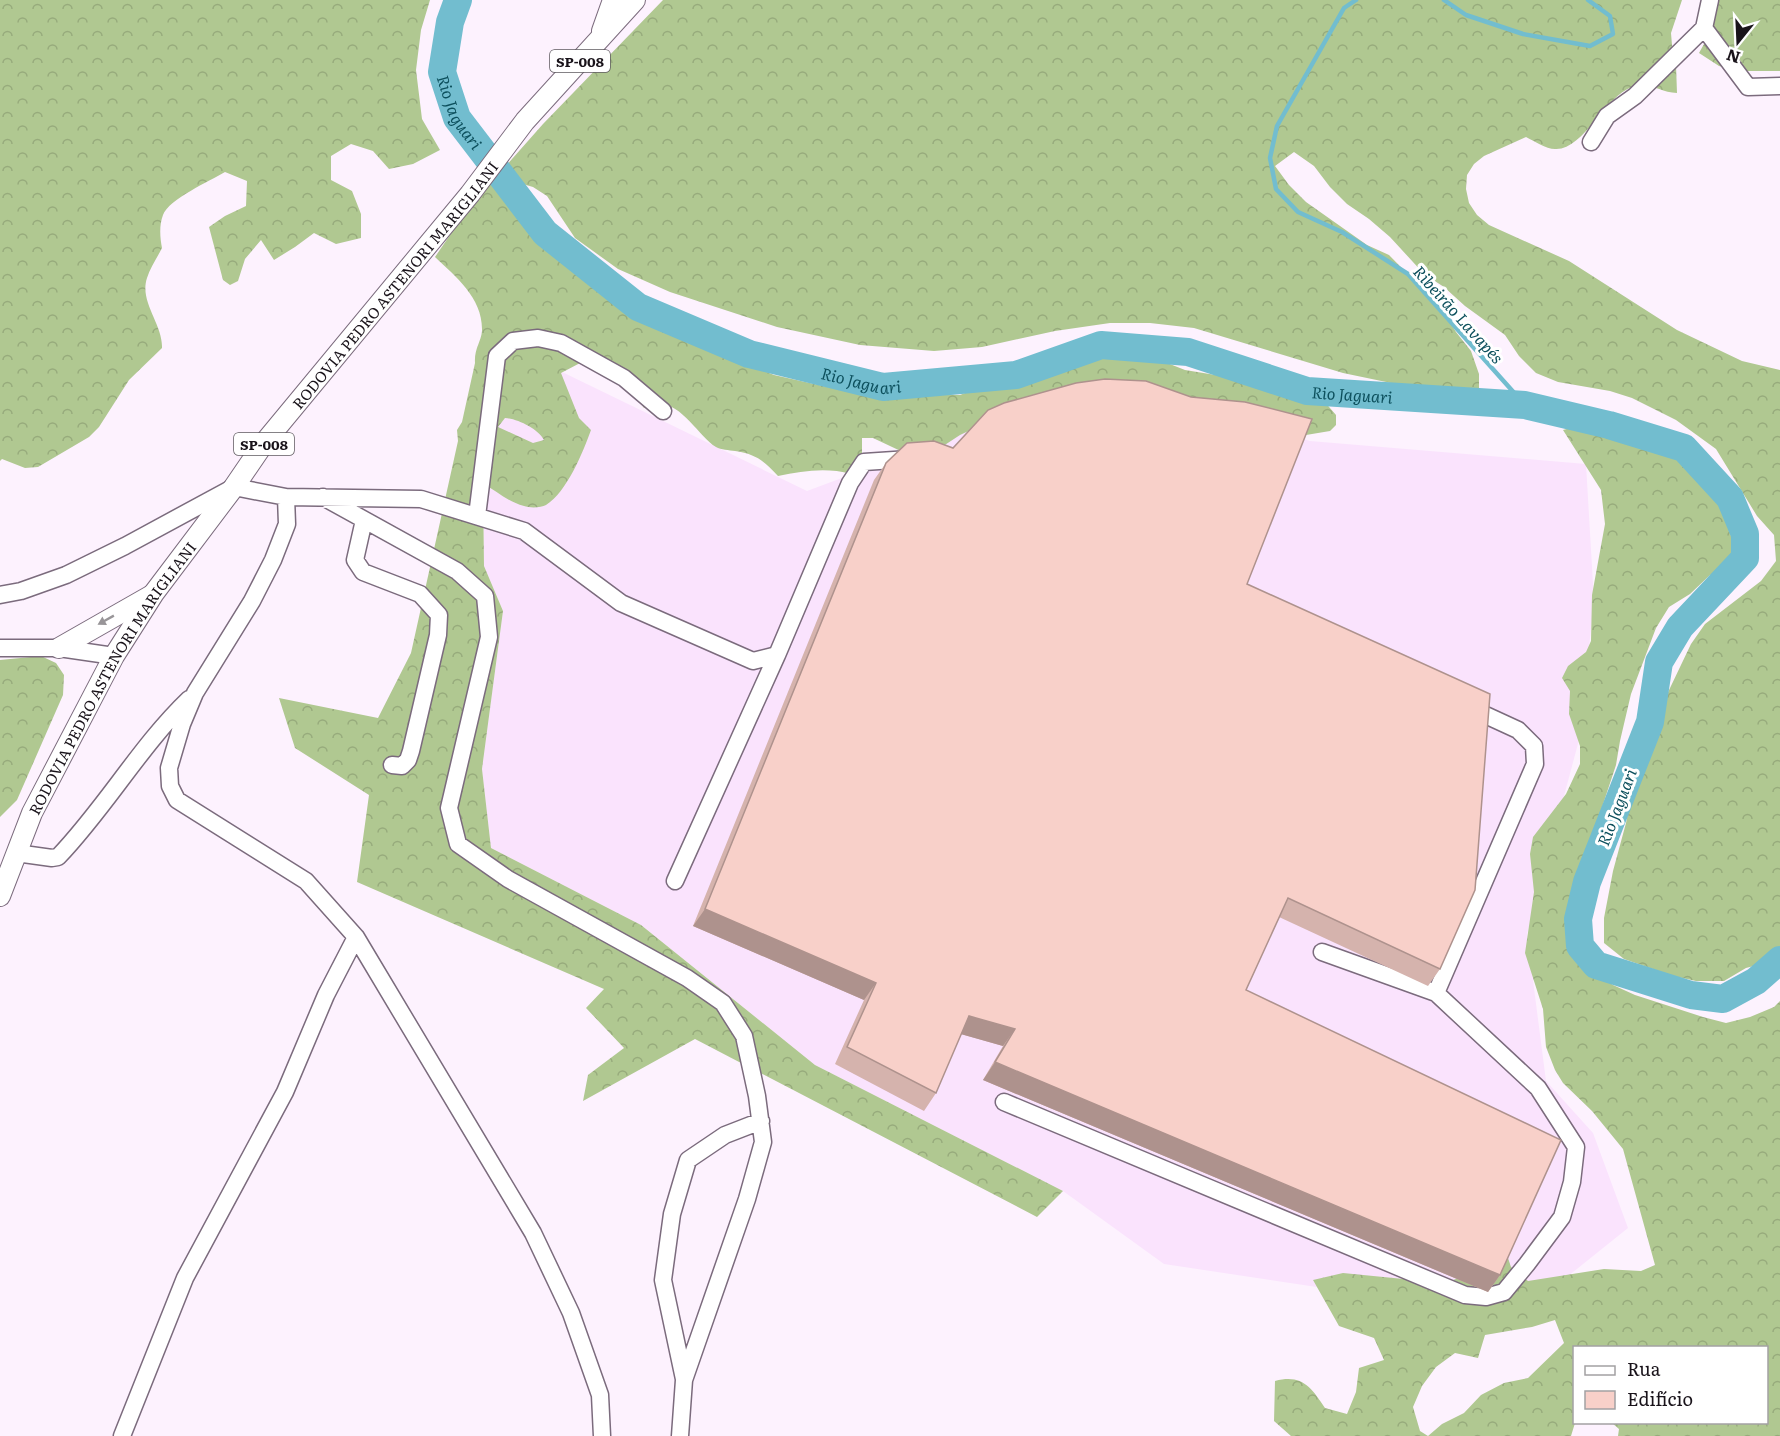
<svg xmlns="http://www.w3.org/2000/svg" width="1780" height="1436" font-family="Literata,serif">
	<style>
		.built { fill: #fae3fd }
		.forest { fill: url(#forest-crowns); fill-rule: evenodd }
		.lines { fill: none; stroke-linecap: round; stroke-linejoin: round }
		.stream { stroke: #72bdcf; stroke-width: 4.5 }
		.river { stroke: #72bdcf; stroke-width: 28 }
		.minor-casing { stroke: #7b6b7d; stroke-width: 19 }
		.major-casing { stroke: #7b6b7d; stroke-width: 22 }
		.minor { stroke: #fff; stroke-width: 16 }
		.major { stroke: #fff; stroke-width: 20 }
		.wall { fill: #d5b3ad }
		.shaded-wall { fill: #ae928d }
		.building { fill: #f8d0c9; stroke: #ae928d; stroke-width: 1.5 }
		.oneway { fill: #989598 }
		.labels { text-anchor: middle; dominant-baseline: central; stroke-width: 6; stroke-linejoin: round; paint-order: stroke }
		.shield { fill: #fff; stroke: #5e5a5f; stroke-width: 1.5 }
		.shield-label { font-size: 14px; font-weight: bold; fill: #19131a }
		.street-label { font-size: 15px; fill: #19131a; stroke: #fff }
		.water-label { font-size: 16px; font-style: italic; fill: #0d505d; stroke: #fff }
	</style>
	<defs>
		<pattern id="forest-crowns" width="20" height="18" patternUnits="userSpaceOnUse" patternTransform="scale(1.5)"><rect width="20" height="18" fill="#b0c891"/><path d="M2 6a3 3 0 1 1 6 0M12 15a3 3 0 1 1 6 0" fill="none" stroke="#97ab7c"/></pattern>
	</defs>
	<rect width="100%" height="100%" fill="#fdf2fe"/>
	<!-- built -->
	<path class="built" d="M558,370L807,491L976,428L1165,396L1310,441L1586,464L1594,601L1579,740L1527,934L1546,1081L1593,1133L1628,1228L1517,1317L1164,1264L1063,1191L815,1065L641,925L491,848L482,769L503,611L484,566L483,444L505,418Z"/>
	<!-- forest -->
	<path class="forest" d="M0,0H430L421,30L416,70L422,119L440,150L413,164L389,169L373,151L351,144L331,156V180L352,191L361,214V238L336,244L314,233L295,247L274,260L261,240L245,259L238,281L230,285L223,280L209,227L225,216L246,206L247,181L225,172C210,181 169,199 163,215C159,225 160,238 162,248C157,258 150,268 147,278C139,302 163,324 162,348L129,380L99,427L89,437L38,467L25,468L2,459L0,461Z
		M663,0H1682L1671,33L1673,57L1676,65L1677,93C1660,93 1651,81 1632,87C1605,96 1583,151 1555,149C1546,149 1534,141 1526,137L1484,156L1474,164L1467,175L1466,189L1469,203L1477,215L1489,225L1569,261L1677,330L1742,361L1780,370V954L1769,962L1746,968L1724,981H1696L1673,976L1624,959L1604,943V918L1613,871L1626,823L1635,776L1660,709L1691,644L1705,624L1761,581L1776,561L1774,535L1757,516L1716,449L1676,420L1632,398L1610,391L1558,382L1536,373L1519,356L1505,335L1465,306L1444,287L1424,274L1390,237L1369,219L1347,204L1330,187L1314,166L1294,152L1275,166L1289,185L1306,202L1367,245L1389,255L1443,310L1456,332L1471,351L1479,374V394L1391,383L1343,373L1194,328L1150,323H1110L1055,331L982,347L934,351L860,345L777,327L670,292L618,269L575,238L547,196L533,187L519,183L515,188V195L531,233L615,301L640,316L693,336L725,355L774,375L850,392L960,395L1054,358L1099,343L1114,342L1185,370L1301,389L1323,400L1336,415V425L1330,431L1300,436L992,420L960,435L928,456L907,454L873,438H862V465L851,474C826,467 803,471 778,476C764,461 756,454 735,451C729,450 721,450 716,447C696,435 675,389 644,408L625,382L582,362L561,373L579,418L591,430C583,452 567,492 546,505C541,508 529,508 524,506C508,502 497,491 483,484L484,566L503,611L482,769L491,848L641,925L815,1065L1063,1191L1037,1217L695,1039L583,1101L588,1075L624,1048L586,1008L604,989L357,882L369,795L295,748L279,698L378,718L411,653L458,441L457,430L462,422L475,363C474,349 481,342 482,331C483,298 456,277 435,257L467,210L543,124ZM505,418C518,419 538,429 544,440L533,443L498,427Z
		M1714,0H1780V71H1737L1719,66L1699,53L1709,35Z
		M1593,422C1619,428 1667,439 1687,458C1694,464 1697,474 1703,480C1708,486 1715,491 1719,497C1732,519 1732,545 1733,569L1710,575L1690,594L1669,607L1656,628L1631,694L1620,741L1616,765L1578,880L1572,903L1578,927V953L1593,971L1613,985L1635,995L1703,1017L1726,1023L1750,1017L1774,1007L1780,1001V1436H1618L1619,1429L1612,1423L1766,1422V1348H1574L1575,1423L1571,1436H1291L1274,1421L1275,1381C1302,1374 1311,1387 1325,1408L1347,1414L1356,1392L1359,1368L1384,1360L1374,1338L1339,1326L1313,1280L1343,1273L1444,1283L1480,1271L1504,1246L1511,1267L1528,1281L1604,1269L1641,1271L1655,1265L1623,1149L1592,1111L1563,1083L1555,1070L1546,1047L1543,1009L1525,953L1534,892L1530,854L1533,837L1566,794L1580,764V746L1569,714L1570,691L1562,678L1568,666L1586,652L1591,641L1592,595L1605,524L1601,490L1563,430ZM1555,1320L1564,1343L1528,1378L1504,1383L1481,1395L1464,1413L1442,1424L1428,1436L1420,1431L1413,1407L1422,1386L1436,1367L1455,1353L1478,1358L1485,1335L1532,1327Z
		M41,656L56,663L64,675L63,695L17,800L0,817V660Z"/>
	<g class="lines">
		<!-- stream -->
		<path class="stream" d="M1356,0L1344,8L1277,126L1270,158L1276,189L1298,212L1342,232L1408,274L1525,405
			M1444,0L1466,15L1523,34L1590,46L1613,34L1610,16L1588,0"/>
		<!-- river -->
		<path class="river" id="s1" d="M458,0L450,22L442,72L457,118L545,233L638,307L749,354L883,387L1016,375L1101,345L1188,352L1307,391L1525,405L1609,425L1684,448L1730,498L1745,534V558L1680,627L1659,662L1650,722L1587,882L1578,919L1580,946L1596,965L1691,995L1723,999L1756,981L1780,960"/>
		<defs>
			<path id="minor" d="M1710,0L1704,28L1748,87L1780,86
				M1591,142L1607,116L1635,96L1704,28
				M286,497L287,524L273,560L252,601L195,693L182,724L169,768L170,786L177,800L306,881L356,937L533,1233L571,1313L600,1395L602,1436
				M323,497L457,571L485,596L489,637L449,808L458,844L508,879L687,978L723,1003L744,1036L757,1096L763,1142L747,1199L684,1380L680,1436
				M477,516L497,356L513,341L538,338L561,343L624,378L663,411
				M364,520L355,560L363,572L420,594L439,615L438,635L411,751L408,760L402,766L392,765
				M0,595L21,591L66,575L125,546L234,487L286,497L421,499L524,531L621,603L753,661L777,655L675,881
				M0,648H59L114,656
				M777,655L850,483L864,462L909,459
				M16,853L52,858L58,857C106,807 140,746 189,699
				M1436,993L1535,764L1534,746L1518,730L1468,707
				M1004,1102L1465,1295L1486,1297L1504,1292L1527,1264L1562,1217L1572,1182L1576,1147L1538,1088L1436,993L1322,952
				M684,1379L663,1280L672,1214L688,1160L725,1135L761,1121
				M122,1436L185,1278L285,1092L326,995L356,937"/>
			<g id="major">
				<path d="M602,31L613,0"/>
				<path d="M59,648L152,595"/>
				<path id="s2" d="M0,896L32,813L114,656L154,593L234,487L264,443L470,194L525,121L635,0"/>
			</g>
		</defs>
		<!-- minor casing -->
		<use href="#minor" class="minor-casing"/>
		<!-- major casing -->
		<use href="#major" class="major-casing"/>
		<!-- minor -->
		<use href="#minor" class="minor"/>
		<!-- major -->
		<use href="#major" class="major"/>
	</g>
	<!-- wall -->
	<path class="wall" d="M886,463L1247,584L1440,969L1428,986L1279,917L1246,990L1500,1275L1488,1292L983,1080L1003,1046L961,1034L936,1093L924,1111L835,1064L864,1000L693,926L874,480Z"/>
	<!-- shaded-wall -->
	<path class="shaded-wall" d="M705,909L876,983L864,1000L693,926Z
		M969,1016L1015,1029L1003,1046L957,1033Z
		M995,1062L1500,1275L1488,1292L983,1080Z"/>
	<!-- building -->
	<path class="building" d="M1105,379L1146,381L1191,397L1245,402L1312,419L1247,584L1490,694L1475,890L1440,969L1288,898L1246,990L1561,1140L1500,1275L995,1062L1015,1029L969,1016L936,1093L847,1047L876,983L705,909L886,463L907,443L934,441L953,448L988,410L1004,403L1076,383Z"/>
	<!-- one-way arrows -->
	<defs><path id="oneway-solid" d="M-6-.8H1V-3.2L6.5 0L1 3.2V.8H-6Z" transform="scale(1.5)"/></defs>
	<use class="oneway" href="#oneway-solid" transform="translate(106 620) rotate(151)"/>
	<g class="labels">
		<!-- shield labels -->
		<g class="shield">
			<rect x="550" y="50" width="60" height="22" rx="4.5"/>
			<rect x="234" y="433" width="60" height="22" rx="4.5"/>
		</g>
		<g class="shield-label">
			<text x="580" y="61">SP-008</text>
			<text x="264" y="444">SP-008</text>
		</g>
		<!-- street labels -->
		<g class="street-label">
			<text stroke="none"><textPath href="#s2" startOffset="732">RODOVIA PEDRO ASTENORI MARIGLIANI</textPath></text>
			<text stroke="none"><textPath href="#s2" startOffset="246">RODOVIA PEDRO ASTENORI MARIGLIANI</textPath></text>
		</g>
		<!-- water labels -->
		<g class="water-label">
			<text stroke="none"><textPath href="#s1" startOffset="118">Rio Jaguari</textPath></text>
			<text transform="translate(1459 314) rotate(48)">Ribeirão Lavapés</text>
			<text stroke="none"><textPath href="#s1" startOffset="622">Rio Jaguari</textPath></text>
			<text stroke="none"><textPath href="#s1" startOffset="1126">Rio Jaguari</textPath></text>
			<text transform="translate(1616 807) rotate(-69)">Rio Jaguari</text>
		</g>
	</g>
	<!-- legend -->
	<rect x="1573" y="1346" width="195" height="78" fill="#ffffff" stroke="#a3a1a3" stroke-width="1.5"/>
	<rect x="1585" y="1366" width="30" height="9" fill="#ffffff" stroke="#a3a1a3" stroke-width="1.5"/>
	<text x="1627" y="1376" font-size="18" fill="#19131a">Rua</text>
	<rect x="1585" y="1391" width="30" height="18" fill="#f8d0c9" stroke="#a3a1a3" stroke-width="1.5"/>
	<text x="1627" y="1406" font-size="18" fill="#19131a">Edifício</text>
	<!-- north arrow -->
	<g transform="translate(1738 42) rotate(198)" stroke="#ffffff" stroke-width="4.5" paint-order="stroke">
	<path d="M0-4.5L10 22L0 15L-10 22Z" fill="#19131a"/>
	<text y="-9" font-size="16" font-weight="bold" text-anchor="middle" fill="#19131a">N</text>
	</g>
</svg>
